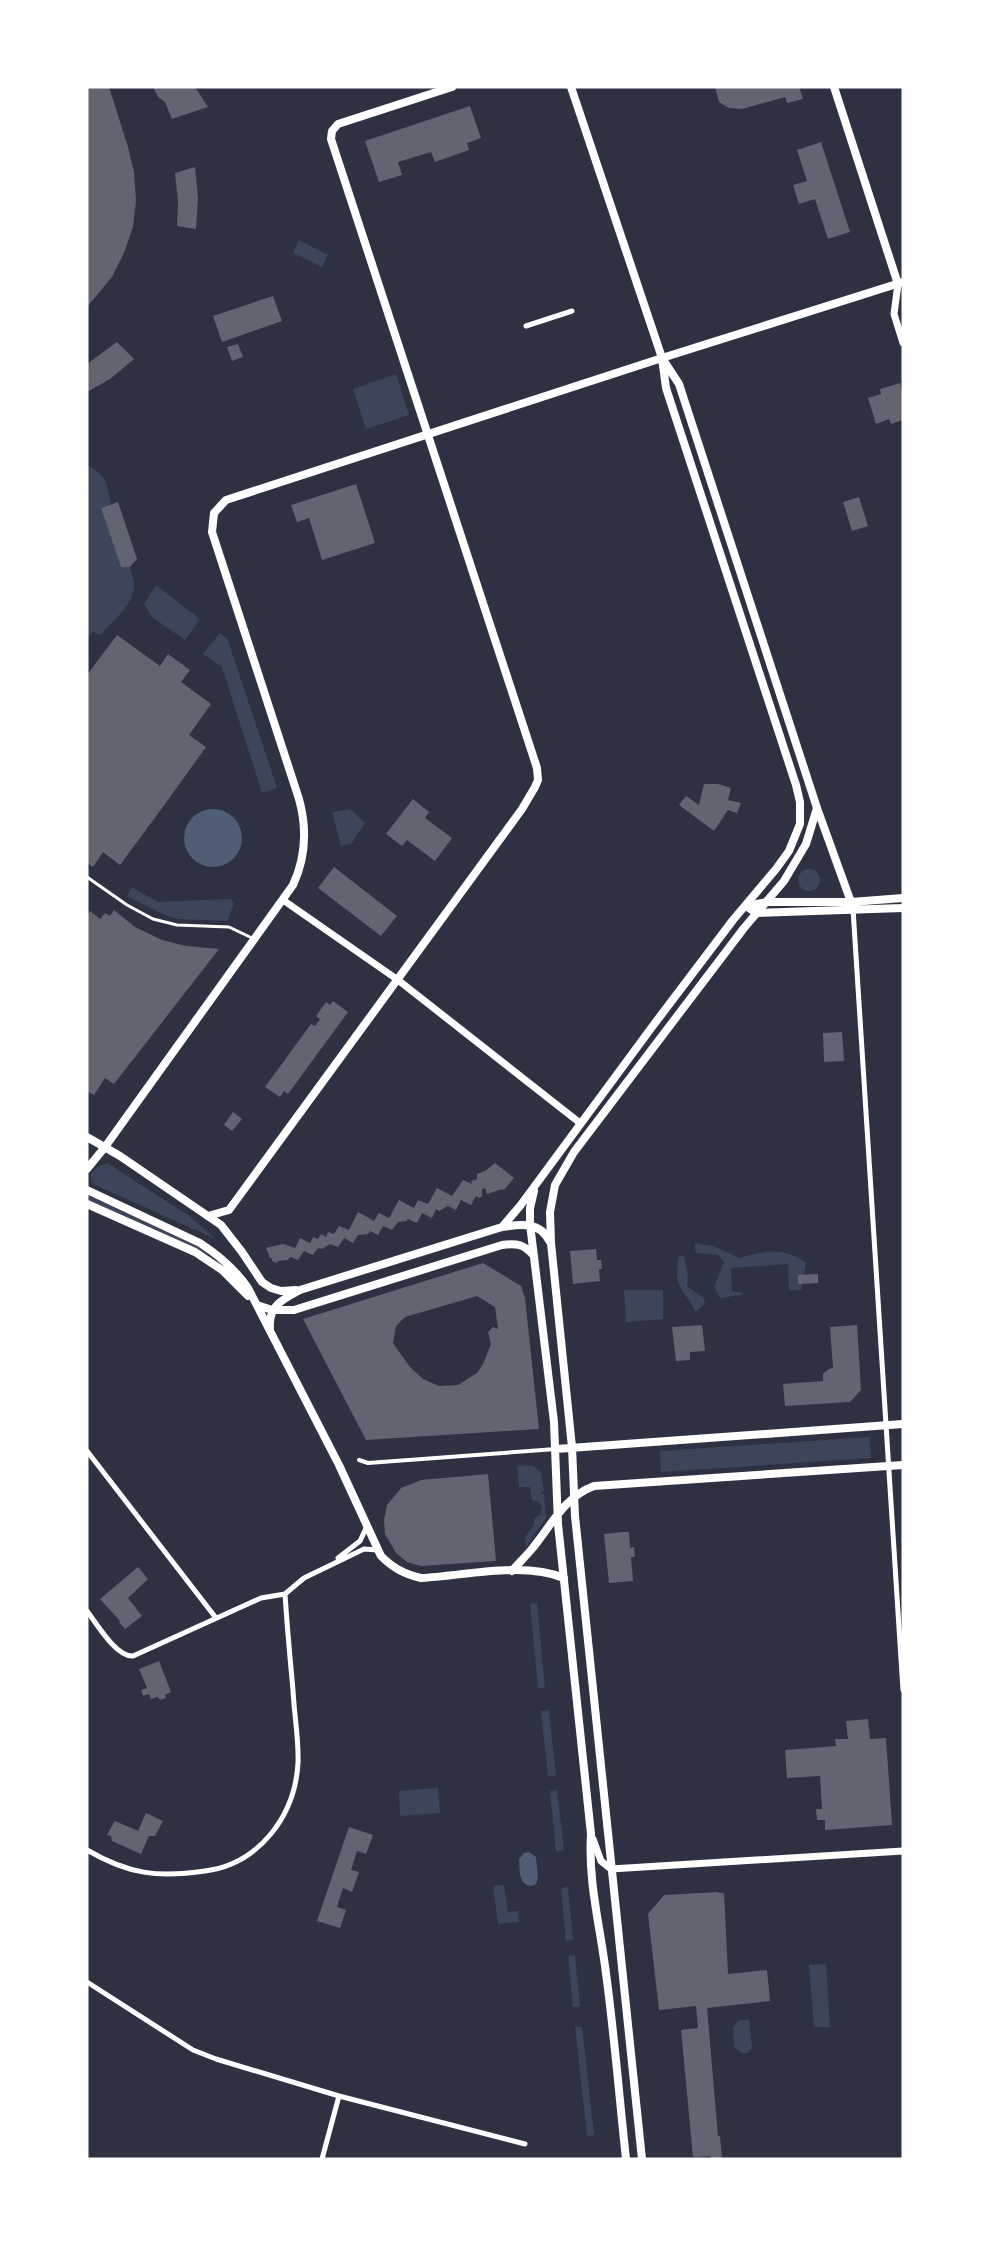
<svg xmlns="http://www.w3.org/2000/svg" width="990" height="2246" font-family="Raleway,sans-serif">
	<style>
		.green { fill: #3c4559 }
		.water { fill: #4f5d75 }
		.building { fill: #626471; fill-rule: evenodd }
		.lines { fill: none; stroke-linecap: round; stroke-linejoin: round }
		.service { stroke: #fff; stroke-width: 3 }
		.pedestrian { stroke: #fff; stroke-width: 4 }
		.minor { stroke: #fff; stroke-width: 5 }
		.tertiary { stroke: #fff; stroke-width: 7 }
		.secondary { stroke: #fff; stroke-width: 8 }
		.primary { stroke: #fff; stroke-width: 8 }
	</style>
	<rect width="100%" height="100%" fill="#2d3142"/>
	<!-- green -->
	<path class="green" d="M299,240L328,255L322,267L293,253Z
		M396,374L409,415L366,429L353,389Z
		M87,465C108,476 106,483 111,504L101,508L121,567H130C131,573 135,581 134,587C133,605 112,622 100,635L93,631L87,639Z
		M156,585L200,619L185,640L152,617L144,604Z
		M220,633L227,638L277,788L262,793L222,667L203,654Z
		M350,809L365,823L351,844L341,846L332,812Z
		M798 880a11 11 0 1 1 22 0a11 11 0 1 1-22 0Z
		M132,887L158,902L228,899L232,900L234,904L227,921L178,919L167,916L127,896Z
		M107,1163L188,1215L216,1239L93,1184L90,1175L97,1167Z
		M87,1195L196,1244L209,1253L207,1255L87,1200Z
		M695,1243L714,1246L739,1258C765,1251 783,1246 806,1263L801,1290H789L788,1264L731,1268L732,1291L743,1293L741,1295L720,1298L714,1287L724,1262L718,1255L697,1253L695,1250Z
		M679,1256H684L688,1276L687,1286L704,1298L705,1303L696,1312C682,1286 673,1289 679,1256Z
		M624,1290H663V1319L626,1322Z
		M870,1437L871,1458L661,1472L660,1451Z
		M532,1465L541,1472L544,1491H541L542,1494H544L546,1518L526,1547L525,1537L534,1525V1518L540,1515L542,1508L539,1502L532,1500L530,1487H519L517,1466Z
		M537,1603L545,1688H538L530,1604Z
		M549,1710L556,1776H548L541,1711Z
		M438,1788L440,1813L400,1816L399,1791Z
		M557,1790L564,1850L556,1851L550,1791Z
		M504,1885L508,1912L518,1911L519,1922L498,1924L493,1886Z
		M568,1887L573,1940L566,1941L561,1888Z
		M575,1955L580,2006L573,2007L568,1956Z
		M826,1964L830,2027H814L809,1965Z
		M749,2019L752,2048L748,2053H742L734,2047L733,2028L738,2021Z
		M575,2027H582L594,2135L587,2136Z"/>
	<!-- water -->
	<path class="water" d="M184 838a29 29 0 1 1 58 0a29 29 0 1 1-58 0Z
		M529,1852L536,1857L538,1878L536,1884L531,1886C518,1884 520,1870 519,1859L524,1853Z"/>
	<!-- building -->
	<path class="building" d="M87,87H109L128,147L134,172L136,201L133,227L124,253L112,277L87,307Z
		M153,87H195L208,107L172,119L165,102L158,97Z
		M715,87H799L803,99L787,103L785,97L742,109L729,108L719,102Z
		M470,106L481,138L467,143L469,150L435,162L431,152L398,162L402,175L379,182L365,141Z
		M821,142L850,232L828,239L815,199L799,204L793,185L807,181L797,150Z
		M195,167L198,198L196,229L177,226L178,202L175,173Z
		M273,296L282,321L222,342L213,316Z
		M117,342L134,359L110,379L87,392V364Z
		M238,344L243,357L232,361L227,347Z
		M900,383L903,393V420L891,424L889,419L876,424L868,398L881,394L880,389Z
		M356,484L375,543L322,560L309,518L297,522L291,505Z
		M859,497L868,526L852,531L843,502Z
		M118,502L137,559L130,567H121L101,508Z
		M117,635L160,666L168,654L190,670L181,682L211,704L189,735L206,747L165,804L120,865L103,852L93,867L87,863V675Z
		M704,784H718L731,788L728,800L741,803L737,813L728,810L714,831L679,805L686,796L699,805Z
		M413,799L429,812L425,818L452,838L435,861L407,840L402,846L386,834Z
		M334,867L397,916L381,936L318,888Z
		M114,910L135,927L162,940L186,946L219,949L114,1084L105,1078L94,1095L87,1091V915L90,911L100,919L105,913L110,916Z
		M333,1001L348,1012L288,1094L284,1091L280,1097L265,1087L311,1024L315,1026L320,1019L316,1016L326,1002L330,1005Z
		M842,1032L844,1061L824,1062L823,1033Z
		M233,1112L242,1119L232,1131L224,1125Z
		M495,1163L514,1178L504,1190L502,1189L487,1194L485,1188L482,1189V1196L479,1198L476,1196L471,1205L461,1200L456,1210L448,1206L439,1211L436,1209L432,1218L422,1213L417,1223L408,1219L406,1221L398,1222L392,1230L383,1226L378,1235L370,1231L368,1234L358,1235L353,1243L344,1238L338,1247L330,1244L322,1249L318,1248L313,1255L304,1251L298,1260L290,1257L288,1260L278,1261L276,1263L272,1261V1258H270L266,1248L283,1244L295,1248L300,1238L310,1243L313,1237L318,1239L321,1234L326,1237L328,1232L334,1234L339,1226L349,1230L358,1212L374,1221L379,1213L389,1218L399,1200L414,1208L418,1200L428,1204L437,1188L452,1196L463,1180L472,1184L471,1181L477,1179V1174L485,1171Z
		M596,1249L597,1260H601L602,1269H599L600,1281L573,1284L570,1251Z
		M483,1263L521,1286L525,1298L539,1429L366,1440L303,1319ZM477,1296L495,1307L498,1329L493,1327L488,1332L491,1344L483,1364L477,1373L458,1385L439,1386L423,1379L410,1367L393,1343L396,1326L405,1317Z
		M818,1274V1283L798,1284V1275Z
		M702,1325L705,1351L690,1352V1360L676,1361L672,1327Z
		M857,1325L861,1390L850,1402L785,1406L783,1384L823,1381V1374L829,1369L833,1368L830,1327Z
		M488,1474L496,1561L421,1566L407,1562L396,1553L385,1534L384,1520L387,1505L401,1488L421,1480Z
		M623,1532H629L630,1548L634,1547L635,1557H631L633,1581L609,1583L604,1534Z
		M138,1567L148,1579L128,1598L142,1616L125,1629L119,1622L120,1621L100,1599Z
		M159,1661L171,1692L165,1695L166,1698L160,1700L158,1697L151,1699L149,1694L143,1696L141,1690L147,1688L139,1669Z
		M868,1719L870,1739L886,1738L892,1825L825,1830V1820H817L816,1809H822L820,1776L787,1778L785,1750L836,1746L835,1739H848L846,1721Z
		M146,1813L163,1821L155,1836H149L141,1854L112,1841L111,1836L107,1835L115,1821L138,1831Z
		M349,1827L373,1835L366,1854L357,1851L351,1870L359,1872L352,1892L343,1888L337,1907L346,1910L340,1928L317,1921Z
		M718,1892V1893H724L728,1974L767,1970L770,2001L707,2008L718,2136H720L722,2158L711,2159L710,2156L693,2157L681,2030L698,2028L696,2006L659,2010L648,1914L664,1895Z"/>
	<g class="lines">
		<!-- service -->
		<path class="service" d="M87,877L127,905L153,919L177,925L229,927L252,938"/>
		<!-- pedestrian -->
		<path class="pedestrian" d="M359,1460L368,1463L556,1449"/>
		<!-- minor -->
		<path class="minor" d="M526,326L572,311
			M853,909L903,1690
			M87,1451L216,1618
			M338,1558L360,1541L367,1526
			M87,1611C97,1624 116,1657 133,1656L261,1598L285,1594L304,1578L364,1549L378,1550
			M87,1850C128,1874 158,1878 205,1871C259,1864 295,1816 298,1763C299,1739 294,1714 293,1690C290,1658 287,1626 285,1594
			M87,1982L193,2050L216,2059L339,2096L525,2144
			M322,2159L339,2096"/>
		<!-- tertiary -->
		<path class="tertiary" d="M898,284L894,314L903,343
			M283,900L398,980L580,1123
			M593,1839L601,1861L611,1869L903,1851"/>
		<!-- secondary -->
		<path class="secondary" d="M817,808L851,902
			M746,906L756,913L903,908
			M746,906L767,902H851L903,898
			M87,1169L105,1147L293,885C306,857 307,828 299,799L212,532L214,513L226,500L662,358
			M208,1216L229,1210L522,809L535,787L538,780L537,768L331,139L332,131L338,124L452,87"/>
		<!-- primary -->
		<path class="primary" d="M834,87L898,284
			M662,358L903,282
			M87,1137L120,1156L221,1225L242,1252L262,1282L271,1288L281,1291L296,1290
			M87,1190L200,1243C220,1256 235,1269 248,1288L339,1465L381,1556C393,1568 404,1574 421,1578C464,1576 523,1561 564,1578
			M534,1191L530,1208V1224L554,1422L558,1524L591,1834C588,1879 599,1922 605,1966C614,2030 619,2095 626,2159
			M87,1204L195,1252L222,1270L248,1296
			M502,1227L520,1206L652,1027L733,920L776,869L789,851L800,824V802L796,785L666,388L662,358L655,337L571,87
			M257,1305L272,1310H294L502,1245C517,1243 524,1244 534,1256
			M270,1328C268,1306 283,1299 300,1290L502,1227C521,1224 540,1221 550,1242
			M556,1449L903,1424
			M512,1571C518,1564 525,1557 531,1550C551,1526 564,1497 594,1486L903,1465
			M642,2159L575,1516L572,1447L551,1243L550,1212L555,1185L574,1152L744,928L784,881L806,844L817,808L679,384L662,358"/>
	</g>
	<!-- border -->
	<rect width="990" height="2246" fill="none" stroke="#ffffff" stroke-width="177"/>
</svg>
